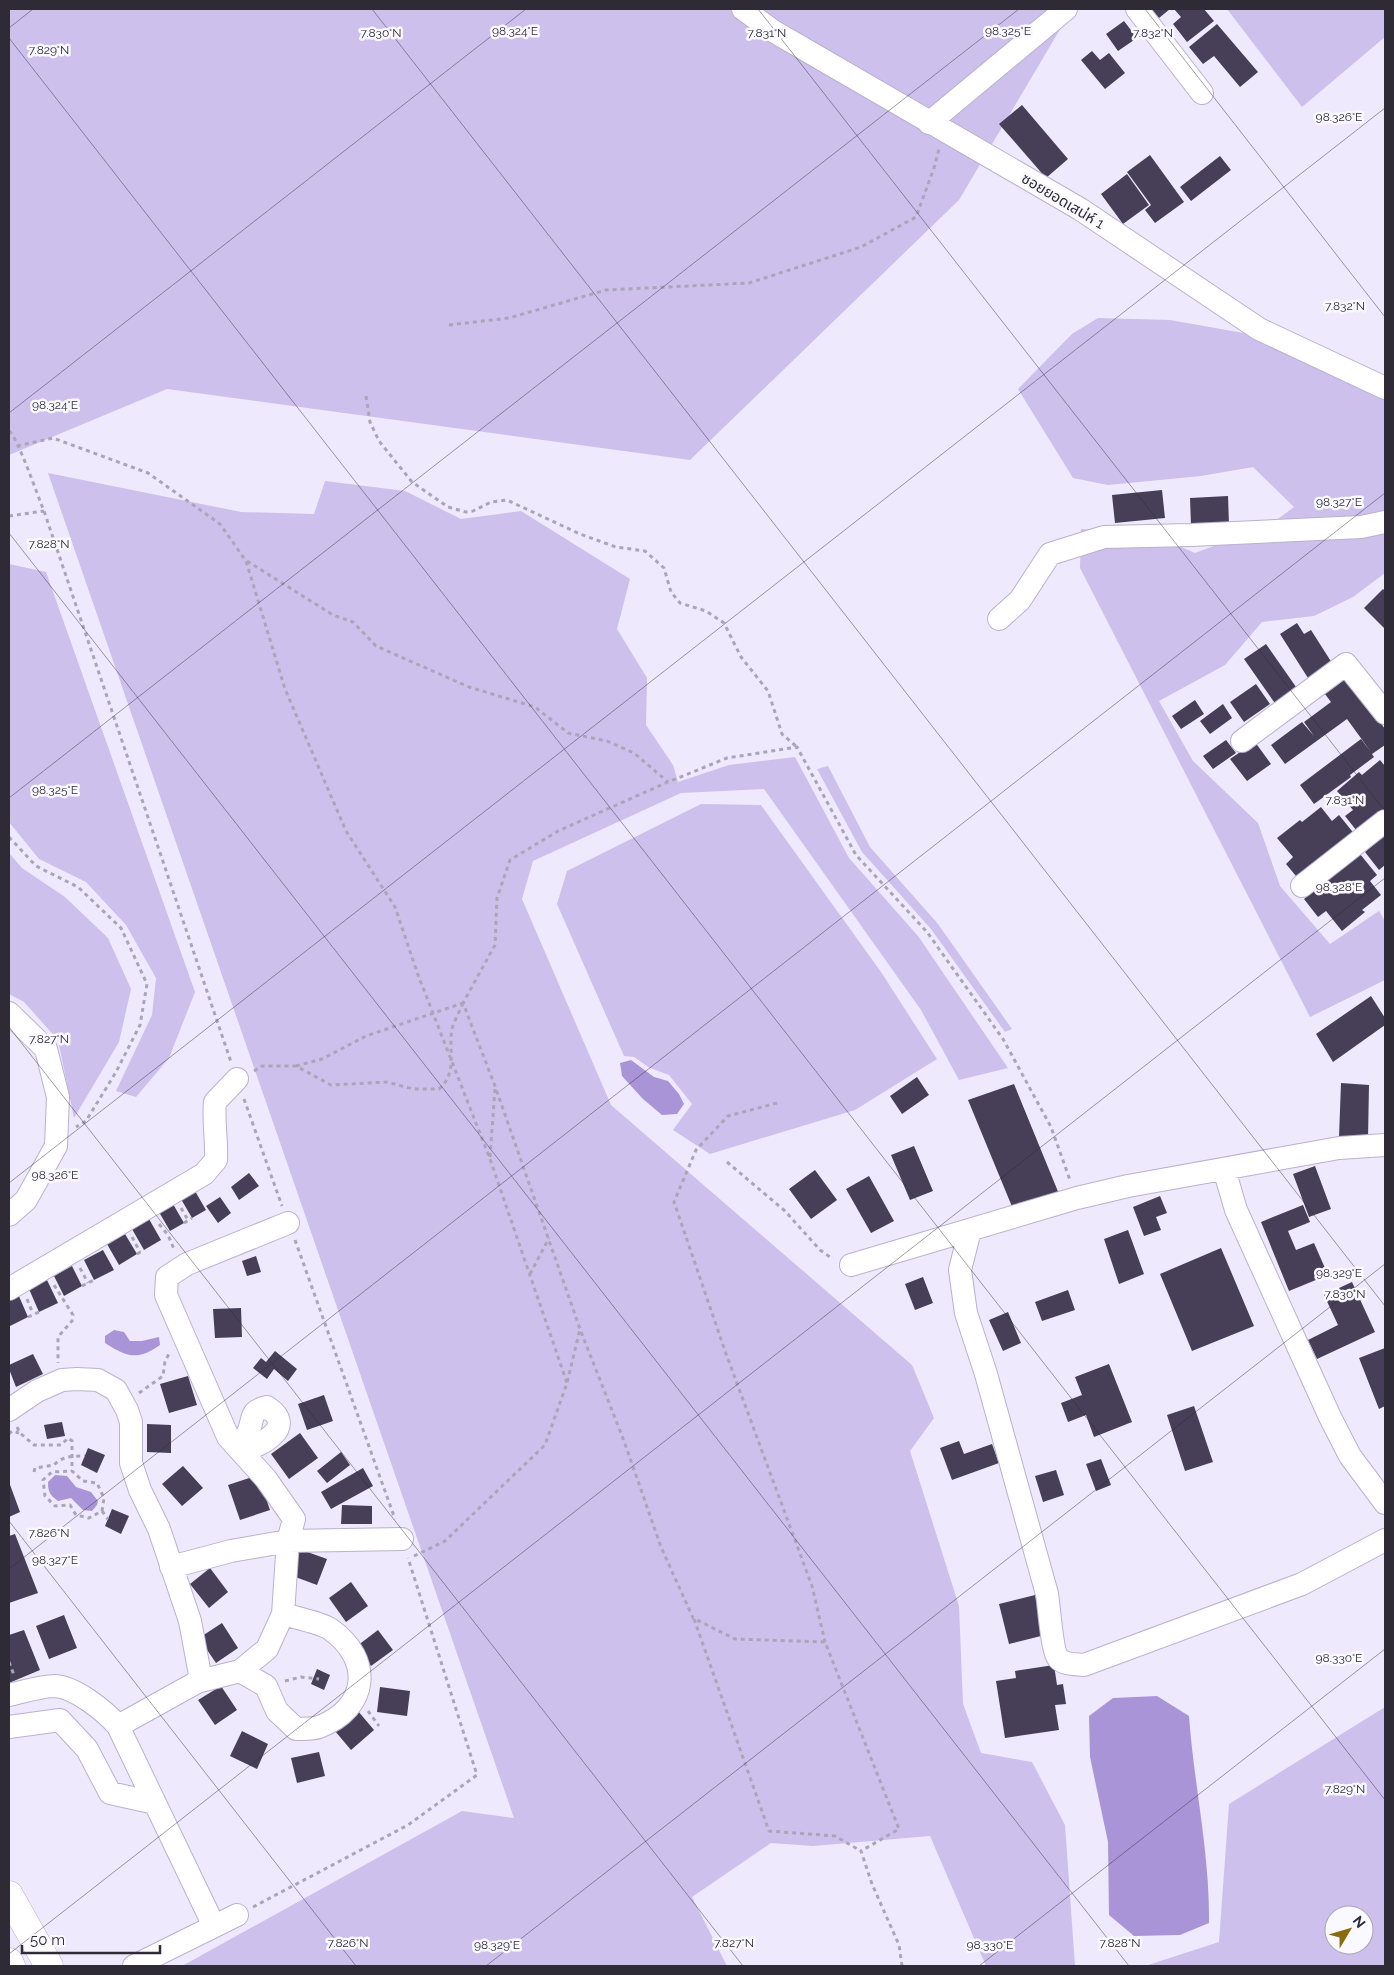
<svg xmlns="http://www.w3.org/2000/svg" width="1394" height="1975" font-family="Raleway,'Noto Sans Thai',sans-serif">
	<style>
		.green { fill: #cdc0ed; fill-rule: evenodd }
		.water { fill: #aa94d8 }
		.building { fill: #463f57 }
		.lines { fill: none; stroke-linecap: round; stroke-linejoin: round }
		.minor-casing { stroke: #bab1cf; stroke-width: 24 }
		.major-casing { stroke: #bab1cf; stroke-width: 29 }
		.path { stroke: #aaa6b6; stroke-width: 3; stroke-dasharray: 4 4; stroke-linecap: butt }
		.minor { stroke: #fff; stroke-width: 22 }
		.major { stroke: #fff; stroke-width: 28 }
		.ticks { fill: none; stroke: #2e2b36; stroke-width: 1; stroke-opacity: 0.45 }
		.labels { text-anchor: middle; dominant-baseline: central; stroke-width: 5; stroke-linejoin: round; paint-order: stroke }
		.street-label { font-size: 15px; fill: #2e2b36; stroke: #faf9ff }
		.ticks-label { font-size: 12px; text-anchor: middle; fill: #2e2b36; stroke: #faf9ff; stroke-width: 5; stroke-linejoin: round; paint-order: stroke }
	</style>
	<rect width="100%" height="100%" fill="#eee9fc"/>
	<!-- green -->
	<path class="green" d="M9,9H1072L959,200L690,460L167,389L9,455Z
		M1227,9H1385V37L1302,107Z
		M1098,318L1170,320L1249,334L1385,396V573L1353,597L1314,616L1262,622L1225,665L1159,701L1193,761L1258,823L1280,886L1330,944L1379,911L1385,921V980L1310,1017L1080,568L1081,529L1151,534L1195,553L1270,525L1294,507L1253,467L1201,476L1108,485L1073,478L1018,389L1072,334Z
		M48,473L241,512L314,514L325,481L405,491L461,519L521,511L630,579L617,629L647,678L646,725L673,765L678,782L729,765L795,757L849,858L918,936L1008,1068L959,1080L921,1010L764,789L681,793L533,861L522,899L611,1105L912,1365L934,1418L910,1451L959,1606L963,1704L981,1753L1032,1762L1065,1825L1075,1966H986L930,1836L813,1846L771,1843L692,1897L727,1966H182L462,1811L514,1818Z
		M9,564L46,572L195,992L169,1058L136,1097L116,1091L152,1015L156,978L126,925L86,882L39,859L9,822Z
		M828,766L870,847L938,924L1012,1029L1005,1032L931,929L862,852L817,769Z
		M701,804L761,805L881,972L937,1059L855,1110L710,1154L673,1130L692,1104L669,1075L650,1068L634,1057L624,1056L557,904L567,871Z
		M9,853L22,868L65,897L108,938L131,989L119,1042L74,1118L58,1040L24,1002L9,994Z
		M1385,1707V1966H1145L1219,1942L1229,1804ZM1334,1915H1364V1945H1334Z"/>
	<!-- water -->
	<path class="water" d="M631,1060L654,1077L668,1081L679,1094L684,1104L677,1114L662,1115L643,1099L622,1076L620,1063Z
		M114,1330L124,1332L130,1341H142L159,1337L160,1345C137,1361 127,1357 105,1343V1336Z
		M55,1475L67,1476L76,1487L91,1492L98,1501L97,1505L92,1511L83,1510L71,1498L58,1501C50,1495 48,1492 48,1482Z
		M1157,1696L1189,1716C1194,1785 1210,1854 1209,1923L1180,1935L1134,1936L1109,1915L1108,1842L1090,1757L1089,1716L1113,1698Z"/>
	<!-- building -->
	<path class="building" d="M1151,9H1170L1159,18Z
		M1174,9H1204L1214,21L1187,42L1173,24L1181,17Z
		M1124,21L1137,38L1118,51L1106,34Z
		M1217,24L1258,72L1240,87L1214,56L1203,64L1189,47Z
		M1092,51L1100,60L1109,53L1125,73L1105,89L1081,60Z
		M1022,105L1068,159L1046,178L999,124Z
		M1150,155L1184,202L1155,223L1145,210L1151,205L1127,172Z
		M1220,156L1231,170L1191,201L1180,187Z
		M1127,174L1149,205L1123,224L1101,194Z
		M1162,490L1165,518L1115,523L1112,495Z
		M1228,496L1229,524L1191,525L1190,498Z
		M1383,589L1385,591V629L1364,608Z
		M1297,623L1304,634L1311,630L1332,663L1308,678L1280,634Z
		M1266,644L1301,694L1279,709L1244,659Z
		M1348,677L1385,729V745L1372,754L1374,757L1350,775L1351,777L1314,804L1300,785L1361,739L1371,752L1347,719L1285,764L1271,745L1302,722L1314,736L1304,722L1331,702L1325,694Z
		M1256,684L1270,704L1244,722L1230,702Z
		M1195,700L1204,714L1181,729L1172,716Z
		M1223,704L1232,718L1210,734L1200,721Z
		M1226,740L1236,753L1213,769L1203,756Z
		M1255,742L1271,764L1247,781L1230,759Z
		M1380,760L1385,766V814L1360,835L1345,816L1353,810L1337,791L1359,772L1362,775Z
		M1321,807L1332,821L1339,815L1356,836L1301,882L1286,864L1293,857L1277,838L1300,820L1302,822Z
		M1385,835V865L1379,870L1365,852Z
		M1360,854L1377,875L1370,881L1381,895L1362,910L1365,912L1342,931L1326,911L1318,917L1304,899Z
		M1371,996L1385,1018V1025L1333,1062L1316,1034Z
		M917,1077L929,1095L902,1114L890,1096Z
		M1341,1083L1369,1085L1368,1138L1339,1137Z
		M1014,1084L1059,1194L1013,1209L968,1100Z
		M914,1146L933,1191L910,1200L891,1155Z
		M1315,1166L1331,1209L1309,1217L1293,1174Z
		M815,1170L837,1200L811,1219L789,1189Z
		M249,1173L259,1186L239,1200L231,1187Z
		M869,1176L894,1221L871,1233L846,1189Z
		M195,1191L206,1210L192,1218L181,1199Z
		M1160,1196L1167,1213L1156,1217L1161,1230L1144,1236L1133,1207Z
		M220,1197L231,1213L218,1223L206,1206Z
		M173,1204L184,1223L170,1231L159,1212Z
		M1303,1205L1310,1222L1288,1231L1296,1250L1314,1243L1328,1275L1289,1291L1261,1222Z
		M149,1219L161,1240L144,1250L132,1229Z
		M1128,1230L1144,1274L1119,1284L1104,1239Z
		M125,1234L137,1254L119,1265L107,1244Z
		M1221,1248L1254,1326L1192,1351L1160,1274Z
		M103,1250L114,1270L94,1280L84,1260Z
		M256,1256L261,1272L247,1276L242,1261Z
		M72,1266L82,1286L64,1296L54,1276Z
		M923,1277L933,1303L915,1310L905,1284Z
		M47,1280L58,1303L39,1312L29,1289Z
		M1352,1282L1375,1332L1317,1359L1308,1340L1338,1325L1324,1295Z
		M1068,1290L1075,1310L1042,1321L1035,1302Z
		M18,1294L28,1317L10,1326L9,1299Z
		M241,1308L242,1337L215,1338L213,1309Z
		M1008,1312L1021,1343L1003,1351L989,1320Z
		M1385,1348V1406L1379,1409L1359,1358Z
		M275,1351L297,1369L288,1381L274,1369L267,1379L253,1368L261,1358L266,1362Z
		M33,1354L43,1374L16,1387L9,1369V1365Z
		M1109,1364L1132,1422L1094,1437L1086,1415L1068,1422L1061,1403L1082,1395L1075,1377Z
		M188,1376L197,1405L169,1413L160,1384Z
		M324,1395L333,1421L307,1430L298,1404Z
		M1194,1406L1213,1462L1185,1471L1167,1415Z
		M62,1422L65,1436L47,1439L44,1425Z
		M147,1424L171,1425V1453L147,1452Z
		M300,1433L318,1458L289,1479L271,1454Z
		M959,1441L964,1454L992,1444L999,1463L952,1480L940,1448Z
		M88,1448L105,1455L97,1473L81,1465Z
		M341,1452L350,1465L327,1483L317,1471Z
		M1101,1459L1111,1485L1096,1491L1086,1464Z
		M183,1466L203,1488L182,1506L162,1484Z
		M363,1468L373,1486L331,1509L321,1492Z
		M1056,1470L1064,1495L1043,1502L1035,1476Z
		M258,1475L270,1510L240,1520L228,1485Z
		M9,1482L20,1512L9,1517Z
		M342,1505L372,1506V1524H341Z
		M112,1509L129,1516L121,1534L105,1526Z
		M15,1534L38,1593L9,1603V1536Z
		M299,1549L327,1559L317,1585L290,1575Z
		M210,1568L228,1592L209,1608L190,1584Z
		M351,1582L368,1606L346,1622L329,1598Z
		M1035,1595L1045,1635L1009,1644L999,1604Z
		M64,1615L77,1648L49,1659L36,1626Z
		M222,1623L238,1648L216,1663L199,1638Z
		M24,1630L40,1670L9,1683V1635Z
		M378,1630L393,1650L371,1666L357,1646Z
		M1054,1665L1057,1685L1063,1684L1066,1704L1055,1705L1059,1730L1005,1738L996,1681L1016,1678L1015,1671Z
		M317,1669L330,1675L324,1690L311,1684Z
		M221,1686L237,1710L215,1725L198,1700Z
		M380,1687L410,1691L407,1716L377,1712Z
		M358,1711L374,1730L351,1750L335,1731Z
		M242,1731L268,1744L257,1769L230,1756Z
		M319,1752L325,1776L297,1783L291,1758Z"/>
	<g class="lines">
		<defs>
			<path id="minor" d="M743,9L773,31L1080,209L1259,329L1385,388
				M1137,9L1202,93
				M929,123L1066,9
				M999,619L1020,600L1050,554L1104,537L1191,535L1361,527L1385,522
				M1242,741L1346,664L1385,713
				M1302,886L1385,821
				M9,1013L46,1049L58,1097L56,1146L26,1200L9,1215
				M1224,1169L1236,1210L1330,1417L1350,1456L1385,1503
				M970,1230L960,1270L966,1313L986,1374L1047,1594C1049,1606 1052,1651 1058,1658C1064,1665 1075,1664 1084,1665L1302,1584L1385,1540
				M851,1265L1077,1198L1128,1186L1339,1148L1385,1145
				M9,1289L204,1174L216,1160C217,1140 213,1122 215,1102L237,1079
				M9,1410L37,1391L62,1380L77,1379L98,1380L116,1390L127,1410L131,1422V1463L140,1490L159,1529L190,1621L201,1680L118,1726
				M238,1448C242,1443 247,1436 249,1430C254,1416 250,1411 267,1407C298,1427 261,1446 241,1451
				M171,1567L231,1551L288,1541L402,1539
				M240,1671L266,1686L277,1711L296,1729C303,1729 313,1729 319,1727C369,1708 373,1659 330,1629C319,1622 296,1618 283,1614
				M196,1682L240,1671L267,1649L283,1614L288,1541L294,1519L266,1479L228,1437L166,1295L167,1277L187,1264L288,1223
				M9,1695C23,1692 41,1686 55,1686C75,1687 105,1711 118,1726L214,1926
				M9,1727L60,1720L87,1749L110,1793L155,1803
				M134,1966L237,1915"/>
			<path id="major" d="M9,1895L49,1966
				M9,1962L11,1966"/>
		</defs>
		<!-- minor casing -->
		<use href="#minor" class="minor-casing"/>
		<!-- major casing -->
		<use href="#major" class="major-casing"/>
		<!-- path -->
		<path class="path" d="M449,325L509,318L606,290L749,283L861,247L916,217L934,168L939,149
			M366,396L370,422L379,441L412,482L448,507L466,512L473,511L491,502L507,500L580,534L616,547L645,551L664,568L671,592L680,603L706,611L724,623L741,657L768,691L782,734L797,747
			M9,431C18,438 38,497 44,511L231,1062
			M17,446L53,438L148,473L220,524L246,561L285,689L346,831L395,907L418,975L490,1159L567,1383
			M9,516L44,511
			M247,561L333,615L353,622L376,646L469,687L535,707L568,733L607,741L634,753L668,782
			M9,837L36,866L78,887L121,928L147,984L140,1025L116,1072L86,1121L76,1127
			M296,1066L322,1059L366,1036L463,1003
			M254,1071L262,1066H296L331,1085L387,1082L413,1089H439C458,1073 448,1050 452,1029C454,1021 460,1011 463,1003
			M244,1099L282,1206
			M777,1103L728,1116L696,1150L674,1202L725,1351L812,1586L825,1642
			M490,1157L495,1089
			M727,1162L785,1211L820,1250L833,1259
			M181,1208L188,1220
			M184,1223L192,1218
			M159,1224L168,1235L174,1249
			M132,1237L140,1252
			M295,1240L395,1519
			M137,1254L144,1250
			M80,1268L88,1283
			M530,1274L549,1238
			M54,1285L73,1315L72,1321L58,1337V1363
			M82,1286L94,1280
			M27,1299L33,1314
			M28,1317L39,1312
			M139,1393L163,1376L165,1361L169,1354
			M17,1427L20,1433L34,1445H61L68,1438L72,1441V1471L83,1481L97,1483L104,1498L102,1511L89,1518L76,1515L70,1505L55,1506L45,1496L43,1480L52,1472L72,1471
			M9,1434L12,1431L19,1433
			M34,1472L35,1468L54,1465C62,1456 73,1456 85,1456
			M102,1511L108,1519
			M414,1556L445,1541L545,1445L567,1383L580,1329
			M694,1619L769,1831L835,1836L861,1851
			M9,1662L14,1675
			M285,1681L301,1677L319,1679
			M368,1711L379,1726
			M253,1907L408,1825L477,1775L408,1558
			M902,1966L899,1945L872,1884L861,1851L899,1829L825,1642L735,1639L693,1618L661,1547L624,1441L580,1329L495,1086L463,1003L495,945L497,898L510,860L558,831L668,782L727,758L797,747L856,855L927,932L1003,1039L1051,1127L1070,1180"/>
		<!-- minor -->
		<use href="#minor" class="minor"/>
		<!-- major -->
		<use href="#major" class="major"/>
	</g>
	<!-- ticks -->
	<path class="ticks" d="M372,9L1385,1306M758,9L1385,811M1145,9L1385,317M9,28L33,9M9,38L1385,1800M9,413L526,9M9,533L1129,1966M9,798L1019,9M9,1027L743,1966M9,1183L1385,108M9,1521L356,1966M9,1569L1385,493M9,1954L1385,878M486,1966L1385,1264M979,1966L1385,1649"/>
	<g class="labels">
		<!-- street labels -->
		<g class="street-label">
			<text transform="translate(1063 201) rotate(31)">ซอยยอดเสน่ห์ 1</text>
		</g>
	</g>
	<g class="ticks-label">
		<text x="515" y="35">98.324°E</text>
		<text x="1008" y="35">98.325°E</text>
		<text x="767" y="37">7.831°N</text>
		<text x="381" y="37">7.830°N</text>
		<text x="1153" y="37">7.832°N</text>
		<text x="49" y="54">7.829°N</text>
		<text x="1339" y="121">98.326°E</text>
		<text x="1345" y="310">7.832°N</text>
		<text x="55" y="409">98.324°E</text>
		<text x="1339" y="506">98.327°E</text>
		<text x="49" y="548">7.828°N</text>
		<text x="55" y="794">98.325°E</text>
		<text x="1345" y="804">7.831°N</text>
		<text x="1339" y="891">98.328°E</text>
		<text x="49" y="1043">7.827°N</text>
		<text x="55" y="1179">98.326°E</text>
		<text x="1339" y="1277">98.329°E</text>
		<text x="1345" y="1298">7.830°N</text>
		<text x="49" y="1537">7.826°N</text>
		<text x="55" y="1564">98.327°E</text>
		<text x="1339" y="1662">98.330°E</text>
		<text x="1345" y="1793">7.829°N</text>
		<text x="348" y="1947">7.826°N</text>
		<text x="734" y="1947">7.827°N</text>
		<text x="1120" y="1947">7.828°N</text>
		<text x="497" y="1949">98.329°E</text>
		<text x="990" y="1949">98.330°E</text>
	</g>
	<!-- border -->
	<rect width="1394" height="1975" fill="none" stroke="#2e2b36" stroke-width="20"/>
	<!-- north arrow -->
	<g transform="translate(1349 1930) rotate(52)"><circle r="24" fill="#faf9ff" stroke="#a8a7af"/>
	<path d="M0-4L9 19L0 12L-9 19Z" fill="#896c0b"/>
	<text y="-8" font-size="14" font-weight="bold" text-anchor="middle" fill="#2e2b36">N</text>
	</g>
	<!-- scale -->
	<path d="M22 1945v8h138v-8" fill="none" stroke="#2e2b36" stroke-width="2.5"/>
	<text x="30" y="1945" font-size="15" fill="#2e2b36" stroke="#faf9ff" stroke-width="4" paint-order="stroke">50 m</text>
</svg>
